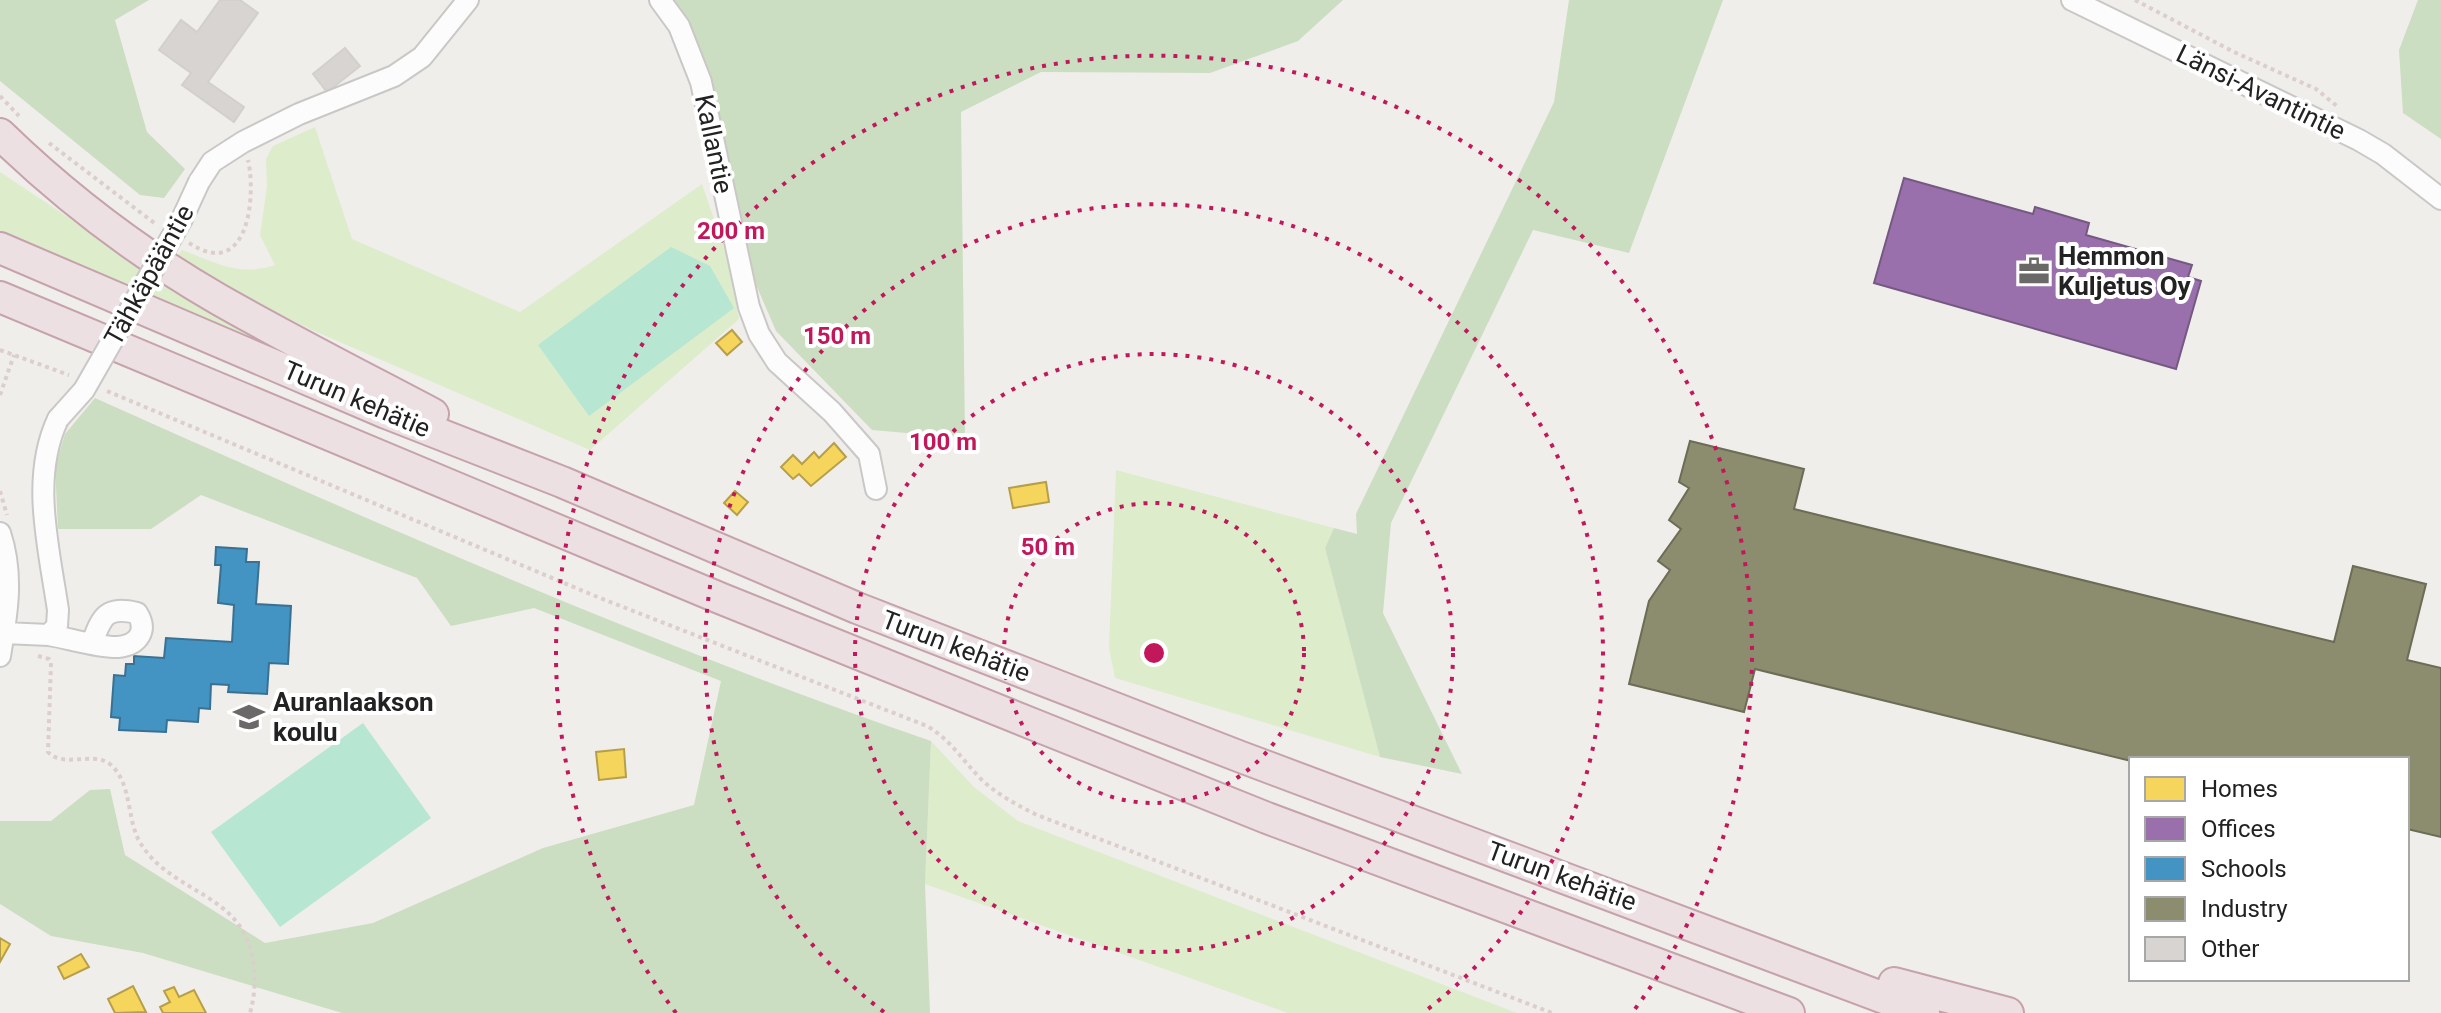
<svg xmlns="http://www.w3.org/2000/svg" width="2441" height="1013" font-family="Roboto,sans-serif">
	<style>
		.grass { fill: #ddeccb }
		.forest { fill: #cbdec1 }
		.pitch { fill: #b7e6d2 }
		.homes { fill: #f6d55c; stroke: #b69f4b; stroke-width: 2 }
		.offices { fill: #9970ab; stroke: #755982; stroke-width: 2 }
		.schools { fill: #4393c3; stroke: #397193; stroke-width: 2 }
		.industry { fill: #8c8c6e; stroke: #6c6c57; stroke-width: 2 }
		.building { fill: #d7d4d2; stroke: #d3d0cc; stroke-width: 2 }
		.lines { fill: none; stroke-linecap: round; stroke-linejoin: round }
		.minor-casing { stroke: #c9c8c7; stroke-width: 24 }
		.highway-casing { stroke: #c5a2ac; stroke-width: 34 }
		.path { stroke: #dccecd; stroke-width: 4; stroke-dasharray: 4 4; stroke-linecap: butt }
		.minor { stroke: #fdfcfc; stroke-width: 20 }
		.highway { stroke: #ece0e2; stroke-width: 30 }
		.minor-bridge-casing { stroke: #c9c8c7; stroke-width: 24; stroke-linecap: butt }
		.minor-bridge { stroke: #fdfcfc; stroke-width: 20 }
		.ring { fill: none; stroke: #c2185b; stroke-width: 4; stroke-dasharray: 4 8 }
		.labels { text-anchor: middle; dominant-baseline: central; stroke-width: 8; stroke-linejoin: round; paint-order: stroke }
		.street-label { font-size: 26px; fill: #222; stroke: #fff }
		.poi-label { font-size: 26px; font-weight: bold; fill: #222; stroke: #fff; text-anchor: start }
		.centre { fill: #c2185b; stroke: #fff; stroke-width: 4 }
		.ring-label { font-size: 24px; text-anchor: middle; font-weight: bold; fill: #c2185b; stroke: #fff; stroke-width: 8; stroke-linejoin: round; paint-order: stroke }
	</style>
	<rect width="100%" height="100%" fill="#f0eeeb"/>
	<!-- grass -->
	<path class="grass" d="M315,127L352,239L520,312L702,184L727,257L739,319L590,450L312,330L173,261L182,250C217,263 238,277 275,265L260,235L267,187L266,159L273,146Z
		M0,172L199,304L303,362L0,234Z
		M1116,470L1334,528L1325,548L1380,757L1115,678L1109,648Z
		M931,741L974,787L1018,821L1517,1013H1288L925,884Z"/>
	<!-- forest -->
	<path class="forest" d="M0,0H149L115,20L147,132L185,169L164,198L140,195L0,81Z
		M671,0H1343L1298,41L1210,73L1041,72L961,112L965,438L872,430L776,331L754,280L703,55Z
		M1569,0H1723L1629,253L1533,230L1391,523L1383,613L1462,774L1380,757L1325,548L1334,528L1357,534L1356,514L1554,102Z
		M2418,0H2441V139L2403,113L2399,50Z
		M95,398C370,521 647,643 931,741L925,884L930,1013H342L143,953L51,936L0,904V821H51L90,790L110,789L125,855L265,943L373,923L543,848L694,805L721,681L534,608L451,626L417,578L201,495L151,529H58L55,466L65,434Z"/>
	<!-- pitch -->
	<path class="pitch" d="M671,247L710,266L734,308L589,416L538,345Z
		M363,723L431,818L280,927L211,832Z"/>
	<!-- homes -->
	<path class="homes" d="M732,330L742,342L727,355L716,343Z
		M834,443L846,457L811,486L799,474L793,479L781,467L793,455L802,464L814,452L819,458Z
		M1046,482L1049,502L1013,508L1009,488Z
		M735,491L748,502L737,515L724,503Z
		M624,749L626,777L599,780L596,752Z
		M0,938L10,944L0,962Z
		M81,954L89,967L64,979L58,967Z
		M133,986L146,1012L115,1013L108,999Z
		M174,987L179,997L194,990L206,1013H163L160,1007L170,1002L164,991Z"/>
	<!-- offices -->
	<path class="offices" d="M1904,178L2033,214L2035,207L2089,223L2086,235L2192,265L2188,277L2201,281L2176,369L1874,283Z"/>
	<!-- schools -->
	<path class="schools" d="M216,547L247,549L246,562H259L256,604L291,606L288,664L269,663L267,694L228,692L229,685L211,684L210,709L199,708L198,722L167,720L166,732L119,730L120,718L111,717L114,675L125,676L126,664H134V656L164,658L166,638L232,642L234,605L218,603L221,565H215Z"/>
	<!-- industry -->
	<path class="industry" d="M1690,441L1804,469L1794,509L2334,642L2353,566L2426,584L2407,660L2441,668V837L2407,829V759H2131V761L1755,669L1744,712L1629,684L1649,601L1670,570L1658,561L1681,529L1669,520L1689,488L1679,482Z"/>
	<!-- building -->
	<path class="building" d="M220,0H240L258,13L208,82L244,107L234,122L182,85L191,73L159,50L181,20L197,32Z
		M345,48L360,66L327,92L313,74Z"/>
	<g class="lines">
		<defs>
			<path id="minor" d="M660,0L679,26L701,82L749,307L759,334L777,362L832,412L869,454L876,489
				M2072,0L2359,140L2383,154L2441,199
				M199,182L212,162L243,142L299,114L394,76L422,57L468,0
				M0,533C14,575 7,614 0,656
				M4,633L49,635L57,626L58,610C49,548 30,478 58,419
				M49,635C68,638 99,648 118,647C139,645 148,630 137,613C106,606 102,616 92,643"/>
			<path id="highway" d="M0,134C65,197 140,254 218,299C288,339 361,376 433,414
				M0,248L386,413L562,482L857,608L1241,757L1924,1013
				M0,297L722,599L1035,725L1267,818L1789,1013
				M1894,983L2008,1013"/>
		</defs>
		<!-- minor casing -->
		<use href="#minor" class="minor-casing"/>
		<!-- highway casing -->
		<use href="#highway" class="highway-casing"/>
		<!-- path -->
		<path class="path" d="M2135,0L2234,52L2316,89L2337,106
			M0,96L19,116
			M49,143L157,225
			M189,243C197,248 209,254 218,253C253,250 254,184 248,160
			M0,350L69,375
			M107,391L595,596L927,726C951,740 962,760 982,780C998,795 1017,805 1037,815L1552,1013
			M0,395L14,355
			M0,491L7,515
			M38,656L49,659L51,663L48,752C64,769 94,750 111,765C133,785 126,821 141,844C172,894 241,892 253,959C256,977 255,995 250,1013"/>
		<!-- minor -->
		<use href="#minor" class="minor"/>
		<!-- highway -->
		<use href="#highway" class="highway"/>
		<defs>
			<path id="minor-bridge" d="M58,419L84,390L182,219L199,182"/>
		</defs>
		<!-- minor-bridge casing -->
		<use href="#minor-bridge" class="minor-bridge-casing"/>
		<!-- minor-bridge -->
		<use href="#minor-bridge" class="minor-bridge"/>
	</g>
	<!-- distance rings -->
	<g class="ring">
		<circle cx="1154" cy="653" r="150"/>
		<circle cx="1154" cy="653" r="299"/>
		<path d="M884 1012A449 449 0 1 1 1424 1012"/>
		<path d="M676 1013A598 598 0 1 1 1632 1013"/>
	</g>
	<!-- icons -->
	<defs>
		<symbol id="office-bare" viewBox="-9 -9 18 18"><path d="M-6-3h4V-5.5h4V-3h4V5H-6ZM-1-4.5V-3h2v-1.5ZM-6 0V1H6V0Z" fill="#6a6968" stroke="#fff" stroke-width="2.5" paint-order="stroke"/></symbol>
		<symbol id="school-bare" viewBox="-9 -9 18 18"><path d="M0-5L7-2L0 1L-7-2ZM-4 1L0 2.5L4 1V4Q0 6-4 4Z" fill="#6a6968" stroke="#fff" stroke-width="2.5" paint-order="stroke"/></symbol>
	</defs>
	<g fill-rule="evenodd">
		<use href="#office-bare" x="2012" y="249" width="44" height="44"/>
		<use href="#school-bare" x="227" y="695" width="44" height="44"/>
	</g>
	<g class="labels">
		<!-- street labels -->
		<g class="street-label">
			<text transform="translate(2261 92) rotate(26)">Länsi-Avantintie</text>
			<text transform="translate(714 144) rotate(78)">Kallantie</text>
			<text transform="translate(149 275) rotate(-61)">Tähkäpääntie</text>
			<text transform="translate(357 399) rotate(23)">Turun kehätie</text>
			<text transform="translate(956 646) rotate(21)">Turun kehätie</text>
			<text transform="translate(1562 876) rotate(20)">Turun kehätie</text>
		</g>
		<!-- poi labels -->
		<g class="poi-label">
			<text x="2058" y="256">Hemmon<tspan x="2058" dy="30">Kuljetus Oy</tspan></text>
			<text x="273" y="702">Auranlaakson<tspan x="273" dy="30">koulu</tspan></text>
		</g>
	</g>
	<circle cx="1154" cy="653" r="12" class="centre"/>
	<g class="ring-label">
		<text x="731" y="239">200 m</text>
		<text x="837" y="344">150 m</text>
		<text x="943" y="450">100 m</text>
		<text x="1048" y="555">50 m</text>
	</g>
	<!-- legend -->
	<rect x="2129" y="757" width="280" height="224" fill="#ffffff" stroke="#a7a7a7" stroke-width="2"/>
	<rect x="2145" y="777" width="40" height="24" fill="#f6d55c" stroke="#a7a7a7" stroke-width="2"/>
	<text x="2201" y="797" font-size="24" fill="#222222">Homes</text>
	<rect x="2145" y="817" width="40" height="24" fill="#9970ab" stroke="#a7a7a7" stroke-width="2"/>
	<text x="2201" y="837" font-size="24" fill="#222222">Offices</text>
	<rect x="2145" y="857" width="40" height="24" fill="#4393c3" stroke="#a7a7a7" stroke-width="2"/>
	<text x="2201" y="877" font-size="24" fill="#222222">Schools</text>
	<rect x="2145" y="897" width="40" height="24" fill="#8c8c6e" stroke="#a7a7a7" stroke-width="2"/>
	<text x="2201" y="917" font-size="24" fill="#222222">Industry</text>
	<rect x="2145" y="937" width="40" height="24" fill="#d7d4d2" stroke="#a7a7a7" stroke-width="2"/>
	<text x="2201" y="957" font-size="24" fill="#222222">Other</text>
</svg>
